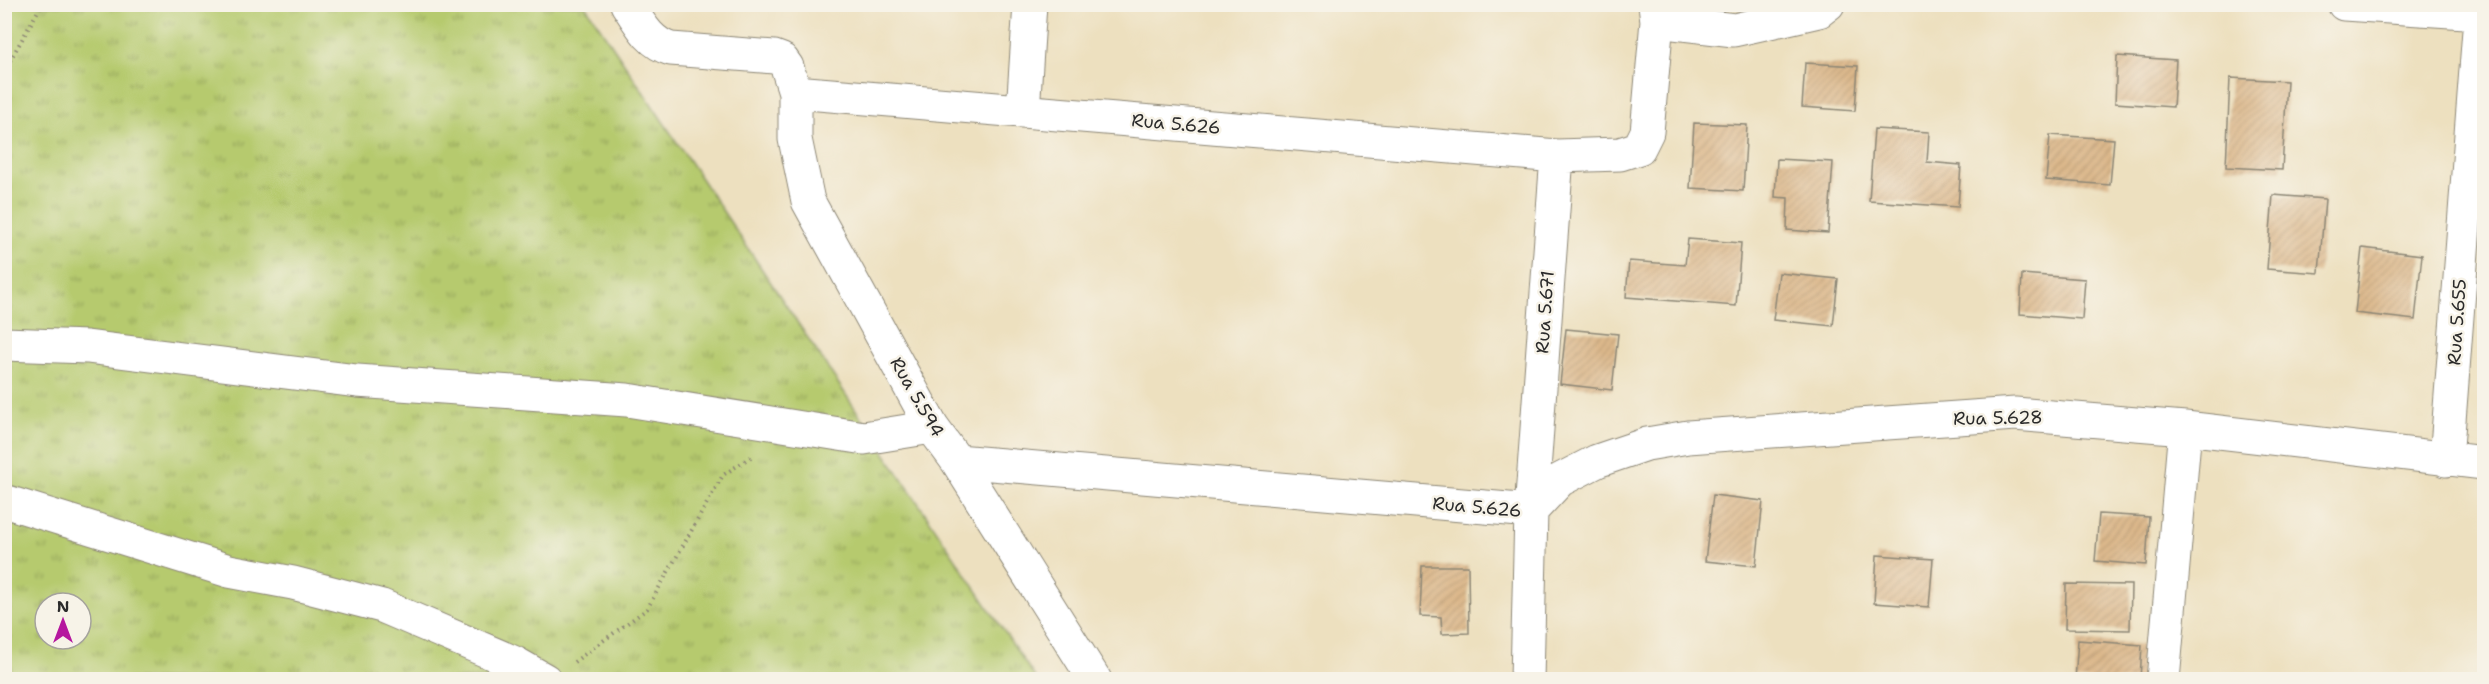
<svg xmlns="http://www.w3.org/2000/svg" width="2489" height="684" font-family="'Shantell Sans',sans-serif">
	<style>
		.grass { fill: url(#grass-tufts); stroke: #707a4c; stroke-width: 1.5; fill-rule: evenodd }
		.building { fill: url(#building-hatch) }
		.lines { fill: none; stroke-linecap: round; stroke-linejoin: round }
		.minor-casing { stroke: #8c8675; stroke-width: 35 }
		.path { stroke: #8c8675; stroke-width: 4; stroke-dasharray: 1.5 4.5; stroke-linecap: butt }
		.minor { stroke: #fff; stroke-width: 33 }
		.labels { text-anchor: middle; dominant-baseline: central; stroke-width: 5; stroke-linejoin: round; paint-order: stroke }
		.street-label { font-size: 18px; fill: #2b2b2b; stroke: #f7f3e8 }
	</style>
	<defs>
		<pattern id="grass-tufts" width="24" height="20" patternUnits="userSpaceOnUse" patternTransform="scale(1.5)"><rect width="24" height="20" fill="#b6ca6e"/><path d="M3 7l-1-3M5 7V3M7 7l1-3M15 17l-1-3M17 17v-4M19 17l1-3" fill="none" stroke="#94a45b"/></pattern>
		<pattern id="building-hatch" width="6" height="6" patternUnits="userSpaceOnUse" patternTransform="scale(1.5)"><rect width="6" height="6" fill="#dcb88b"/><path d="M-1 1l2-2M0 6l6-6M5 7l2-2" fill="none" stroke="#bd9e78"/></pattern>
	</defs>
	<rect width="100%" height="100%" fill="#f7f3e8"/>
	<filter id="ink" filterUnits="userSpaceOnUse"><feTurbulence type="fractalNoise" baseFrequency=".0167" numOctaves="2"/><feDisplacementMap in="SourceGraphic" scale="12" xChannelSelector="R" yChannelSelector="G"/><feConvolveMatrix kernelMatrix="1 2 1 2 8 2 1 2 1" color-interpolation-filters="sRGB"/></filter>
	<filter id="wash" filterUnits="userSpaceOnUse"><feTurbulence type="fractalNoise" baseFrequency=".008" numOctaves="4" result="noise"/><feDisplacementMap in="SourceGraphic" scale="24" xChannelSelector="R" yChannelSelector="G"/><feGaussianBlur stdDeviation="1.35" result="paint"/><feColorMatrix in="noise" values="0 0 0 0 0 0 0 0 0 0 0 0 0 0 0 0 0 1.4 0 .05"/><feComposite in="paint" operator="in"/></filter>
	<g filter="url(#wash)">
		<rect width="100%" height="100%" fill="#ede0bf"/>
		<!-- grass -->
		<path class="grass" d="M4,5H585L1036,679H5ZM45,603H81V639H45Z"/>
		<g id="blocks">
			<!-- building -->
			<path class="building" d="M2117,56L2176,60L2173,107L2115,103Z
				M1805,63L1858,66L1855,111L1802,107Z
				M2230,78L2287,81L2282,170L2226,167Z
				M1694,123L1747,125L1743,191L1690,188Z
				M1874,129L1929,132L1927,162L1961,165L1958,207L1869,201Z
				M2050,135L2114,139L2110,185L2046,180Z
				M1777,159L1833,162L1828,233L1787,230L1788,198L1775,197Z
				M2273,195L2325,199L2319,273L2267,269Z
				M1688,239L1741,243L1736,306L1626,297L1629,261L1685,265Z
				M2362,248L2422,255L2415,320L2355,313Z
				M1779,273L1838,279L1833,326L1773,320Z
				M2022,274L2085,279L2082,319L2020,314Z
				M1566,329L1618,334L1612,390L1560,384Z
				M1713,495L1763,501L1756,566L1705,561Z
				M2099,514L2149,517L2146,565L2095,561Z
				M1877,555L1933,559L1929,607L1874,603Z
				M1422,566H1468L1469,633L1442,634L1441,617L1420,616Z
				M2066,584L2131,585L2130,630L2065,629Z
				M2078,640L2142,645L2140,680H2075Z"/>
		</g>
	</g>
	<g filter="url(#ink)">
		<use href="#blocks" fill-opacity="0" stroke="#8c8675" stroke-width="1.5"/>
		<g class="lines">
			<defs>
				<path id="minor" d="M627,4C639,22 649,43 671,49L774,57L782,60L787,67L795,92V139L808,201L932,427L957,461L1095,680
					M2344,4L2481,13
					M1657,21L1734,30L1819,11L1828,4
					M795,92L1557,156
					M1023,111L1030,4
					M4,344L87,347L357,381L627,400L864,438L932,427
					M2446,460L2481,4
					M957,461L1531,511L1560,480L1597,461L1647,444L1688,437L2015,414L2185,428L2484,463
					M4,501L229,571L293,583L382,606L515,663L545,680
					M1527,680L1531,511L1557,156L1620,154L1639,148L1647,132L1657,21L1655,4
					M2163,680L2185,428"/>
			</defs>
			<!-- minor casing -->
			<use href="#minor" class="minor-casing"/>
			<!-- path -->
			<path class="path" d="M4,71L42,4
				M574,662L647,609L723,475L751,457"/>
			<!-- minor -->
			<use href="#minor" class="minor"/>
		</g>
	</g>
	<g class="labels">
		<!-- street labels -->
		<g class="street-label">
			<text transform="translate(1176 124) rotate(5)">Rua 5.626</text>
			<text transform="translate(1545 312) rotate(-86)">Rua 5.671</text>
			<text transform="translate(2457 322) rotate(-86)">Rua 5.655</text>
			<text transform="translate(917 397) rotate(60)">Rua 5.594</text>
			<text transform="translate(1998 418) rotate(-1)">Rua 5.628</text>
			<text transform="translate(1477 507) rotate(5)">Rua 5.626</text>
		</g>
	</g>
	<!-- margin -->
	<rect width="2489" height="684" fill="none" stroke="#f7f3e8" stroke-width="24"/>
	<!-- north arrow -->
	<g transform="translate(63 621)"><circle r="28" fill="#f7f3e8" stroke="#a5a39c" stroke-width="1.5"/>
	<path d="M0-4.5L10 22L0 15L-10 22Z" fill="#b5179e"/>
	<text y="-9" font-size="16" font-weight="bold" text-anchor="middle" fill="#2b2b2b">N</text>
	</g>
</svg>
